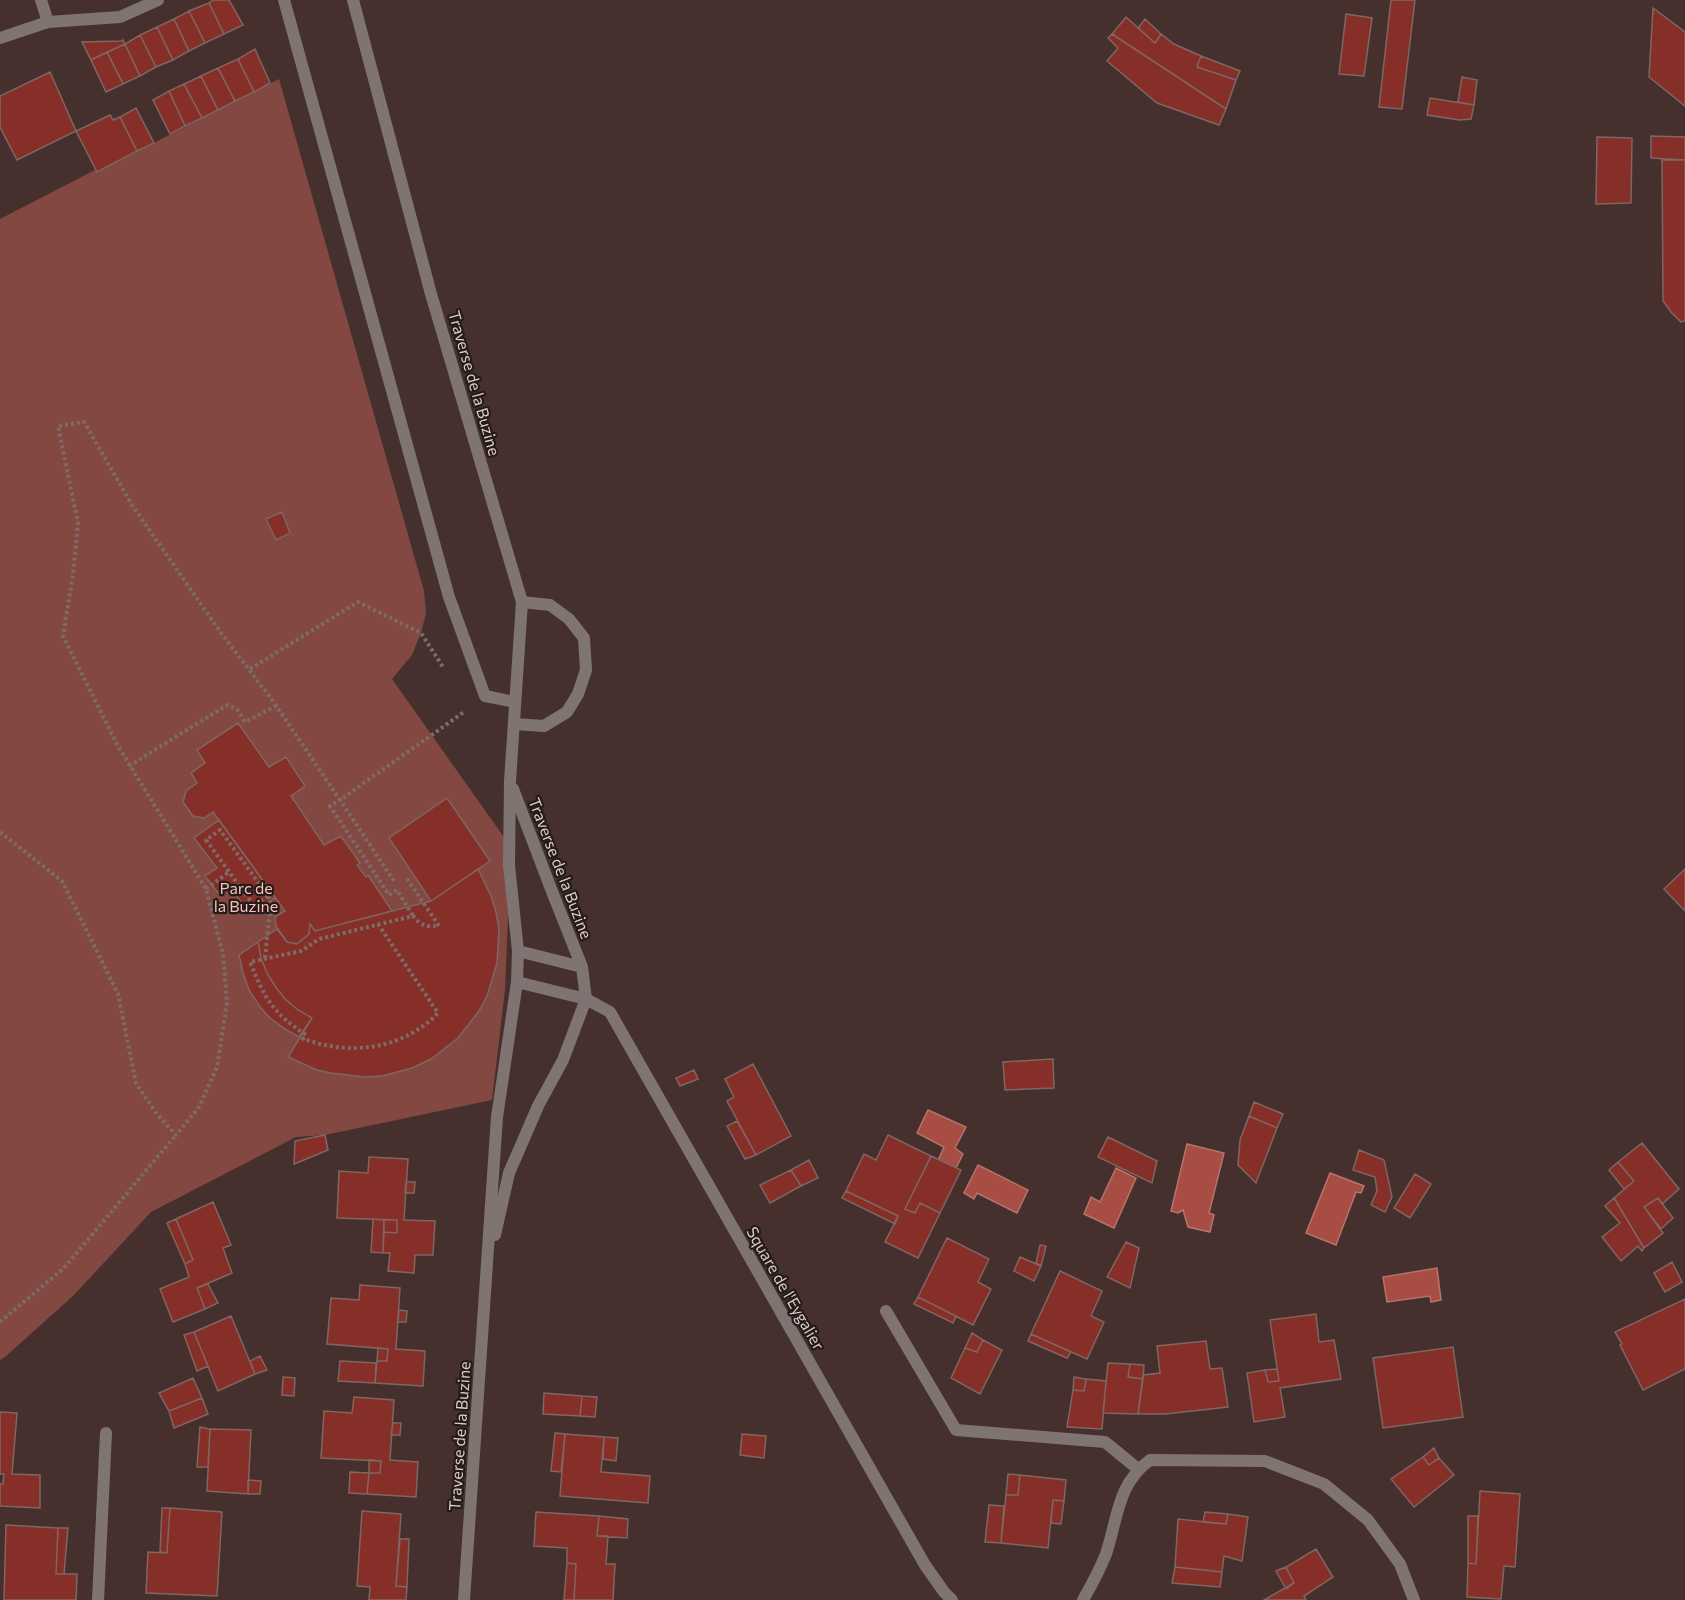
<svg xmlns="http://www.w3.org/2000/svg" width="1685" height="1600" font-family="Commissioner,sans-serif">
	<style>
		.green { fill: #824841 }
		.water { fill: #a74d43; stroke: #b7736c; stroke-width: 1.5 }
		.building { fill: #862f28; stroke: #7f6662; stroke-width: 1.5 }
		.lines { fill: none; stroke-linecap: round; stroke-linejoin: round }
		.path { stroke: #7e6b68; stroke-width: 4; stroke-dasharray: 3 3; stroke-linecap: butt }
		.service { stroke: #7f7472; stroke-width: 12 }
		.minor { stroke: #7f7472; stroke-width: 12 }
		.labels { text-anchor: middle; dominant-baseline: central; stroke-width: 4.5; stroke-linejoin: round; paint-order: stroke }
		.street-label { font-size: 16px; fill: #dccdcb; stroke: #251b19 }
		.park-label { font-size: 16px; fill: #f6c2ba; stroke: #251b19 }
	</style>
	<rect width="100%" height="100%" fill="#46302d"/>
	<!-- green -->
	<path class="green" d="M279,79L424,591L426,613L421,633L412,655L392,679L506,840L508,916L505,990L492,1100L325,1135L296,1137L151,1212L74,1295L5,1357L0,1360V219L95,170L97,172Z"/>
	<!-- water -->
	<path class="water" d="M928,1110L966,1127L955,1148L963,1154L948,1184L931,1176L944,1147L917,1133Z
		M1187,1144L1224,1153L1209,1213L1214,1215L1210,1232L1188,1227L1183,1210L1178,1213L1171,1211Z
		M978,1165L1028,1190L1017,1213L977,1193L974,1199L964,1193Z
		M1116,1168L1136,1178L1114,1228L1084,1214L1091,1197L1100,1202Z
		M1330,1173L1364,1186L1361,1193L1356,1192L1336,1245L1306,1233Z
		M1437,1268L1441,1300L1431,1302L1430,1296L1387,1302L1383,1277Z"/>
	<!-- building -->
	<path class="building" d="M213,0H229L243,25L224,34L209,3Z
		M1391,0H1415L1402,109L1379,107Z
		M209,3L224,34L205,43L189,11Z
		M1653,8L1685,32V106L1649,77Z
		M189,11L205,43L189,51L174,19Z
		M1346,14L1372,18L1364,76L1339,74Z
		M1126,17L1155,43L1161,34L1174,44L1201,56L1197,67L1236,80L1226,109L1112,34Z
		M174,19L189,51L173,60L157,27Z
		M1145,19L1161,34L1155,43L1138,28Z
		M157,27L173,60L156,67L140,35Z
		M1112,34L1226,109L1219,125L1157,103L1107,61L1118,48L1108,38Z
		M140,35L156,67L140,76L125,44Z
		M123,40L125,44L91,60L82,42L121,41Z
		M125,44L140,76L123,84L107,52Z
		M255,49L270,83L254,92L238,59Z
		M107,52L123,84L106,92L91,60Z
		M1201,56L1240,71L1236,80L1197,67Z
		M238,59L254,92L235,101L218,68Z
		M218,68L235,101L218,110L201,76Z
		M50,72L76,131L17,160L0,127V96Z
		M201,76L218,110L202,118L184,84Z
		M1462,77L1477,80L1474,105L1458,102Z
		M184,84L202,118L185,126L169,91Z
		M169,91L185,126L170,134L153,100Z
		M1430,98L1474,105L1471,119L1460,120L1427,115Z
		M136,108L154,143L137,151L120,117Z
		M110,115L113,120L120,117L137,151L97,172L76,131Z
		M1651,136L1685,137V160L1651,158Z
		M1597,137L1632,138L1631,203L1596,204Z
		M1662,160H1685V321L1681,322L1671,312L1663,301Z
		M282,512L290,533L276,540L266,519Z
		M238,723L269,767L286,757L305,786L291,796L324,845L341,836L360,863L357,865L366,877L368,875L392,911L315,931L310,924L309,934L297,944L287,942L276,926L275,917L285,911L213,812L204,818L193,816L183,802L186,791L197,783L191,773L205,763L197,750Z
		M447,798L490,861L431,901L389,838Z
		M219,820L275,897L251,915L229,886L218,893L205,876L217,868L194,838Z
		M478,869L491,896L496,912L499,929L497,963L487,996L479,1011L458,1038L431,1059L412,1068L382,1076L365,1077L331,1073L317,1070L288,1057L312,1018L298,1010L285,999L275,986L267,973L261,958L258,942L277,929L287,942L297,944L309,934L310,924L315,931L431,901Z
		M1685,869V911L1664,889Z
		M258,942L261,958L267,973L275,986L285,999L298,1010L312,1018L299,1037L285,1029L270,1018L261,1008L249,990L243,973L239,955Z
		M1053,1059L1054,1088L1005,1090L1003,1062Z
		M753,1064L791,1136L756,1155L727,1101L734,1097L725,1079Z
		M694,1070L698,1079L680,1086L676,1078Z
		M1254,1102L1283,1114L1277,1128L1249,1116Z
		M1249,1116L1277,1128L1256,1183L1238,1165L1240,1140Z
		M737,1121L756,1155L745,1159L727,1126Z
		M325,1135L328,1150L294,1164L295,1141Z
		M888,1135L931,1156L905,1209L915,1213L920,1203L940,1213L918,1258L885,1242L898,1216L846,1191L864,1154L876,1160Z
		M1108,1137L1157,1161L1152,1183L1098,1157Z
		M1642,1143L1679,1189L1662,1204L1658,1198L1644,1207L1663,1233L1644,1248L1614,1198L1634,1181L1618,1162Z
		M1359,1150L1384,1160L1392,1197L1385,1212L1371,1205L1377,1191L1375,1177L1353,1170Z
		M931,1156L961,1170L940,1213L920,1203L915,1213L905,1209Z
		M369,1157L408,1159L404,1220L435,1221L433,1255H415L414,1273L388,1271L390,1253H383L384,1232L397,1233V1220L337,1218L339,1171L368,1173Z
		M809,1160L818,1178L801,1186L791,1170Z
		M1618,1162L1634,1181L1624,1189L1609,1170Z
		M791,1170L801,1186L770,1203L760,1185Z
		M1415,1174L1431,1184L1410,1218L1394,1208Z
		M406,1182H415L414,1193H405Z
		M846,1191L898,1216L895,1224L842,1198Z
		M1614,1198L1644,1248L1642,1251L1638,1246L1621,1261L1602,1237L1620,1223L1605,1206Z
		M1658,1198L1673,1218L1661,1229L1644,1207Z
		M213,1202L231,1245L223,1248L232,1273L197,1288L205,1309L173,1322L160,1289L189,1277L185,1264L193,1260L176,1219Z
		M176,1219L193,1260L185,1264L167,1223Z
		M373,1219L384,1220L383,1253L371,1252Z
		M384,1220H397V1233L384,1232Z
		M947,1238L989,1259L978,1282L991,1289L973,1325L918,1297Z
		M1126,1242L1139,1248L1130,1288L1107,1277Z
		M1040,1245L1046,1246L1041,1266L1036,1263Z
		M1020,1257L1041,1266L1034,1281L1014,1271Z
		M1672,1262L1682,1282L1665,1292L1654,1273Z
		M1060,1271L1102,1291L1091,1316L1104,1322L1087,1359L1031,1334Z
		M208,1284L218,1303L205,1309L197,1288Z
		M360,1285L400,1288L396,1349L425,1351L423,1386L375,1383L377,1361H387L388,1349L327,1344L331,1298L359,1300Z
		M918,1297L956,1316L953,1323L914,1304Z
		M1685,1299V1369L1643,1390L1620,1345L1622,1344L1615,1332Z
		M399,1310L407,1311L406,1322H398Z
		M1316,1314L1319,1342L1334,1340L1341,1379L1280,1388L1285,1417L1254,1422L1247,1373L1265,1370L1268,1382L1279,1381L1270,1320Z
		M231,1316L255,1374L218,1391L194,1332Z
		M194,1332L208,1366L197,1371L184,1335Z
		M972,1333L983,1340L977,1352L965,1348Z
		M1031,1334L1071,1352L1067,1358L1028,1341Z
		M983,1340L1002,1350L980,1394L951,1378L965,1348L977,1352Z
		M1206,1341L1210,1369L1222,1368L1228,1407L1165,1414H1138L1143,1375L1160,1373L1157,1346Z
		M1453,1347L1463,1417L1383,1428L1373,1358Z
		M378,1348L388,1349L387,1361H377Z
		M260,1356L267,1370L255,1374L250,1361Z
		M340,1361L376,1363L375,1383L338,1381Z
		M1108,1363L1130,1364L1128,1377L1143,1379L1138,1414L1103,1413Z
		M1130,1364L1144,1365L1143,1379L1128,1377Z
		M1277,1369L1279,1381L1268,1382L1265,1370Z
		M283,1377L295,1378L294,1396L282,1395Z
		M1074,1377L1086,1379L1084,1391L1073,1390Z
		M193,1378L202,1398L169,1411L159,1393Z
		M1086,1379L1106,1381L1102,1429L1067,1427L1073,1390L1084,1391Z
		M544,1393L582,1396L580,1416L543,1414Z
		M582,1396L597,1397L595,1417L580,1416Z
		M354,1397L394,1400L390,1460L418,1462L416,1497L367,1494L369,1473H380L381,1461L321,1458L324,1411L352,1413Z
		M202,1398L208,1414L174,1428L169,1411Z
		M0,1412L17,1413L12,1474L40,1475V1508L0,1506V1484H3L4,1474H0Z
		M393,1423H401L400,1435H391Z
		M200,1427L210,1429L208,1467H197Z
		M210,1429L251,1430L248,1494L207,1491Z
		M555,1433L565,1434L561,1472L551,1471Z
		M565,1434L604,1437L601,1472L650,1476L648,1503L560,1496Z
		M742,1434L766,1436L764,1458L740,1455Z
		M604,1437L618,1438L616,1461L603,1459Z
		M1434,1448L1439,1458L1429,1465L1423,1457Z
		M1423,1457L1429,1465L1439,1458L1454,1475L1414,1507L1391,1479Z
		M369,1460L381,1461L380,1473H369Z
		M350,1472L369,1473L367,1494L349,1493Z
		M1008,1474L1020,1475L1018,1495H1006Z
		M1020,1475L1066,1480L1064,1501L1053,1500L1048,1548L1001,1543L1006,1495H1018Z
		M248,1480L261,1481L260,1494H248Z
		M1480,1491L1520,1494L1515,1567L1504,1566L1501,1599L1467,1597L1468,1563L1476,1564Z
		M1053,1500L1064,1501L1061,1524L1051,1523Z
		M989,1505L1004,1506L1001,1543L985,1542Z
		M162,1508H170L167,1553L160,1552Z
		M170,1508L222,1512L217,1596L146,1593L148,1552L167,1553Z
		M362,1511L401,1514L396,1586L407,1587L406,1600H369L370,1587L357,1586Z
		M536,1512L599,1516L597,1536H608L606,1564H615L613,1600H574L576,1564L567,1563V1548L534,1546Z
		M1205,1512L1228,1514L1226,1524L1203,1522Z
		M1228,1514L1248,1517L1242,1561L1224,1556L1222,1572L1175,1567L1178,1519L1226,1524Z
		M599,1516L628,1519L627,1538L597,1536Z
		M1468,1516H1478L1476,1564L1468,1563Z
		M6,1525L58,1528L56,1574H77L76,1600H4Z
		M58,1528H68L64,1574H56Z
		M400,1539H409L407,1587L396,1586Z
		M1316,1549L1333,1577L1304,1596L1306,1600H1264L1294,1583L1286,1567Z
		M567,1563L576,1564L574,1600H564Z
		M1175,1567L1222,1572L1220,1587L1172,1583Z
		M1286,1567L1294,1583L1286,1589L1276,1571Z"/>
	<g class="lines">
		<!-- path -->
		<path class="path" d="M250,669L358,602L421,633L443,667
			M129,766L227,705L237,709L245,722L276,706
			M0,832L62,881L118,994L136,1083L156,1113L176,1135L199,1107L217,1067L227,1003L223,954L206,889L118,746L63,636L73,575L78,523L58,426L84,422L132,505L221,633L273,701L340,800L464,712
			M394,881L340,800L330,806L389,895L397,890L413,916
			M206,889L229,872
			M378,924L438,1013C410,1042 370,1053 330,1046C321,1045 312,1041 303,1039L306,1035C272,1012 265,999 250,962L301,951L319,939L413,916C421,926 427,927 439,926L406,877
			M265,958L271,900L220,830L206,840L254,906L268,896
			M0,1322L64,1268L176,1135"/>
		<!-- service -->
		<path class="service" d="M41,0L48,22
			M284,0L449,597L485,696L515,702
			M514,724L544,726L567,712L578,694L586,670L584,638L569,619L550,605L522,602
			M886,1311L956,1430L1105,1442L1138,1469
			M98,1600L106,1433"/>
		<!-- minor -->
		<path class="minor" d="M353,0L431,294L522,602L510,781L509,865L518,951L517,982L497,1117L464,1600
			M0,38L48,22L120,17L158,0
			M518,951L582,967
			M517,982L586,999L610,1012L925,1565L944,1592L952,1600
			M495,1235L509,1173L538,1106L563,1060L586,999L582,967L551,889L513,789
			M1083,1600C1091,1586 1100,1569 1106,1554C1118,1518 1117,1484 1150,1460L1265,1461L1324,1484L1368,1520L1400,1564L1414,1600"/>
	</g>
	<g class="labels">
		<!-- street labels -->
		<g class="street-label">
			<text transform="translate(475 383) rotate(74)">Traverse de la Buzine</text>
			<text transform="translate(561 868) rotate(69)">Traverse de la Buzine</text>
			<text transform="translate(786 1288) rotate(60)">Square de l'Eygalier</text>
			<text transform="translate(459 1436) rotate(-86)">Traverse de la Buzine</text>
		</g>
		<!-- park labels -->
		<g class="park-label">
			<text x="246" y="887">Parc de<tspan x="246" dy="18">la Buzine</tspan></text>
		</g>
	</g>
</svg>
